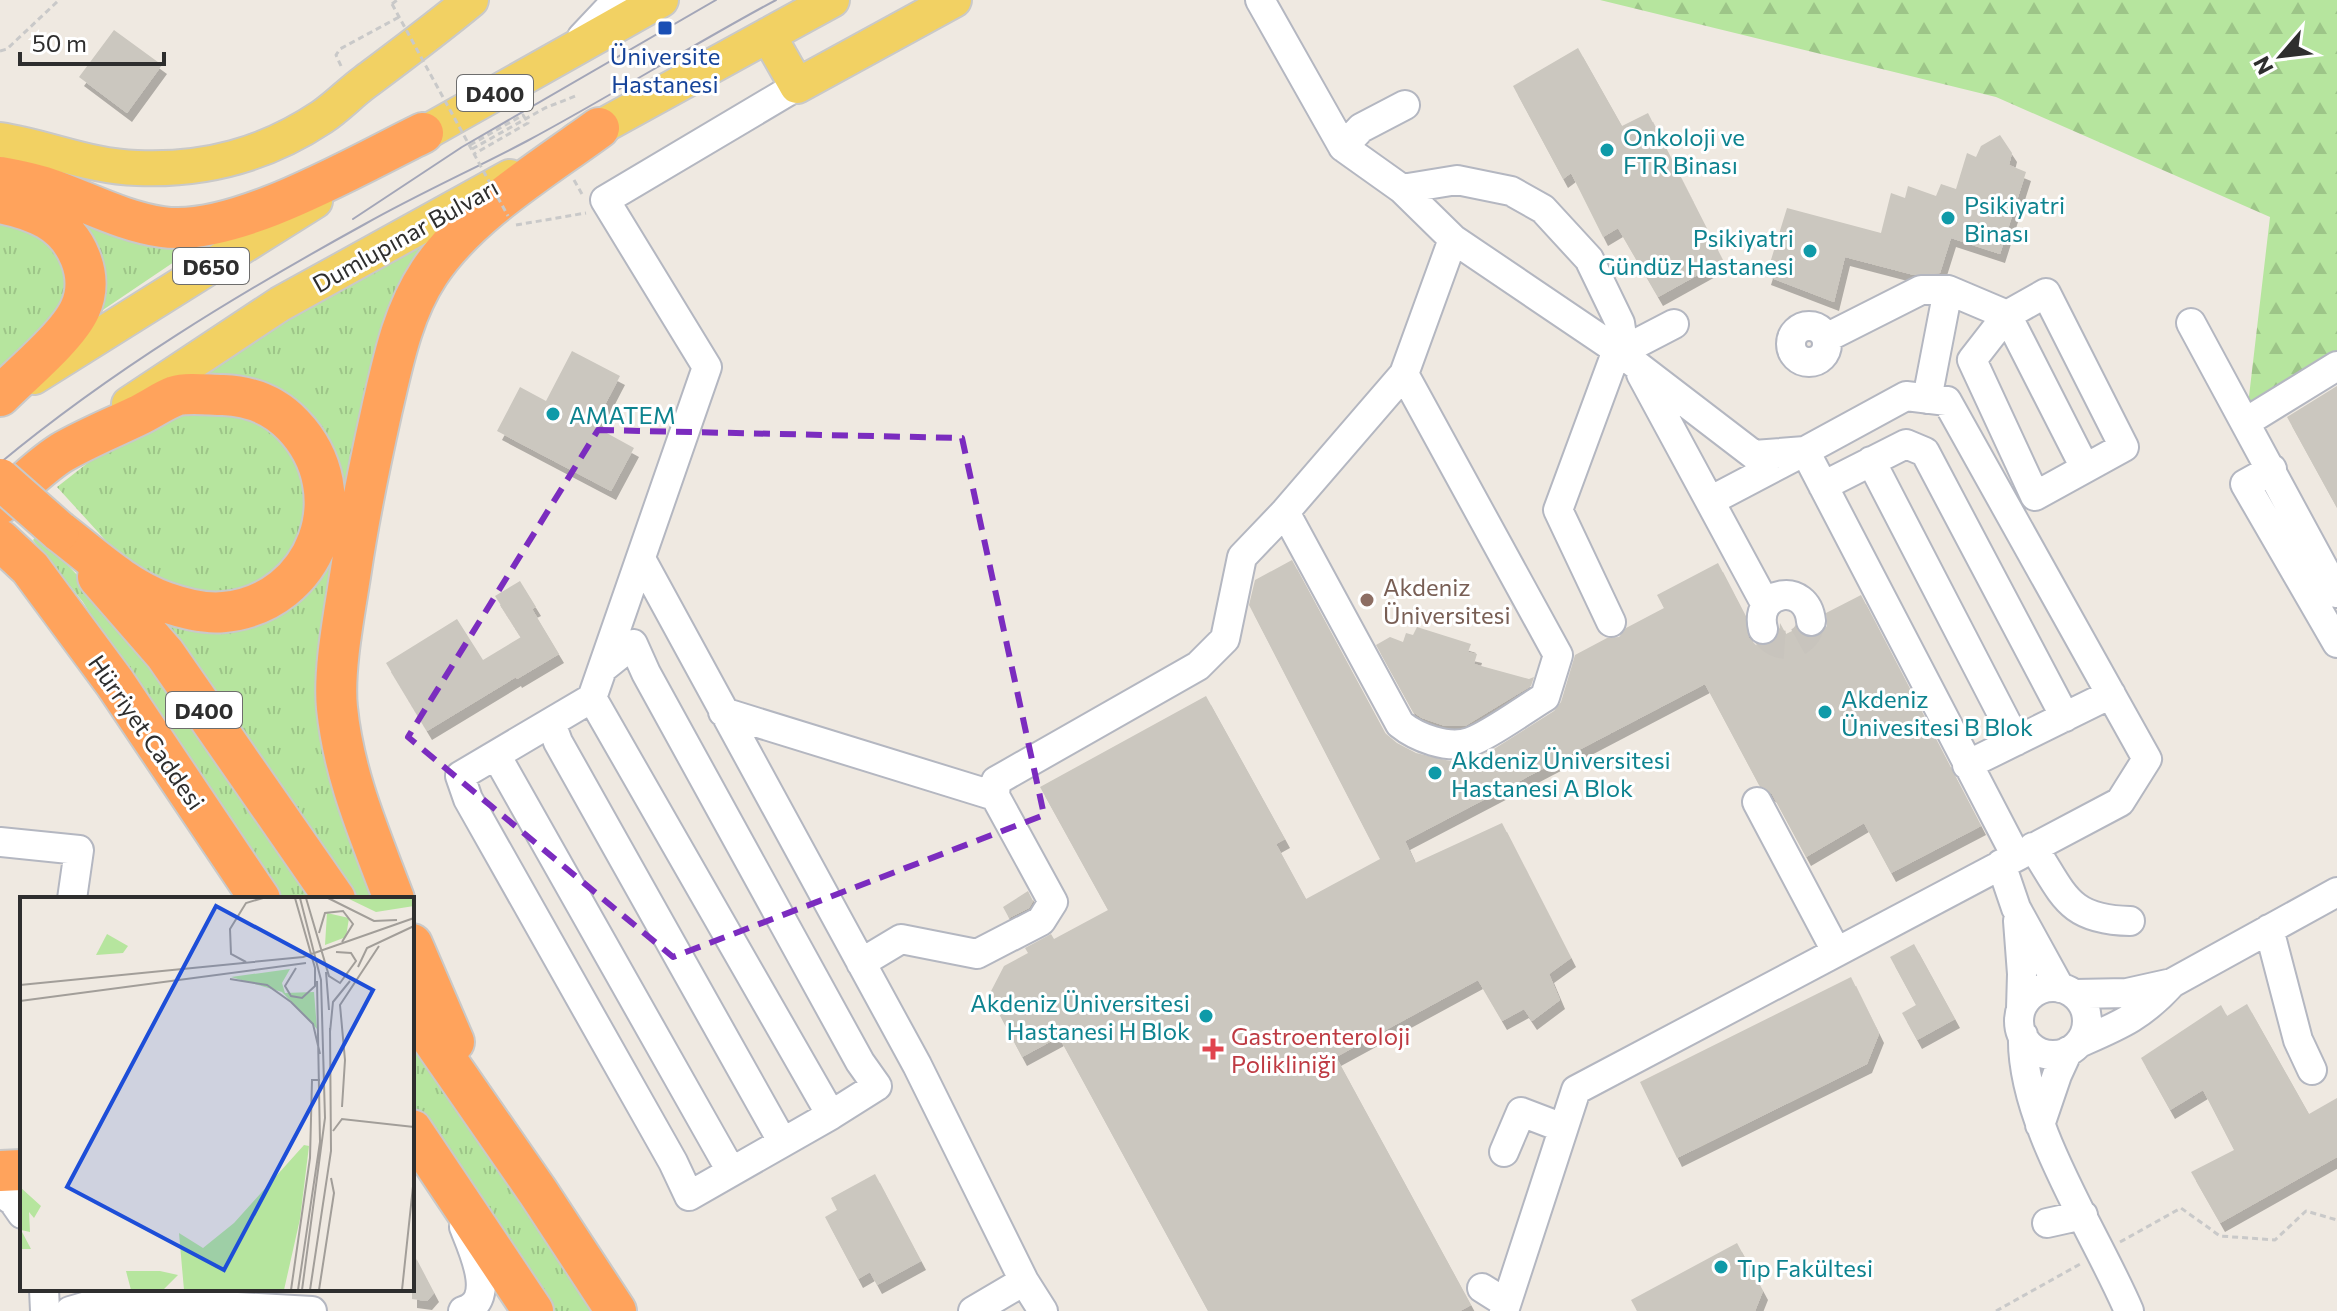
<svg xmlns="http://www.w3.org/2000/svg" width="2337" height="1311" font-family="Commissioner,sans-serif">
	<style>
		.grass { fill: url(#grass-tufts) }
		.forest { fill: url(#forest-firs) }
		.building { fill: #cbc7bf; filter: url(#shadow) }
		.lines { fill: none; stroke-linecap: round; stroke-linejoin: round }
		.minor-tunnel { stroke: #c8c4bd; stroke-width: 28; stroke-dasharray: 28 14; stroke-linecap: butt }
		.minor-casing { stroke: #b4b7c1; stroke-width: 32 }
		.major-casing { stroke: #c9c9c9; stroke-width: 38 }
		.highway-casing { stroke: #c9c9c9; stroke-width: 44 }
		.path { stroke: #c9c9c9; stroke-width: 3; stroke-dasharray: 6 4; stroke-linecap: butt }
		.minor { stroke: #fff; stroke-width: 28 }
		.major { stroke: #f2d163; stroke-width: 34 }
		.highway { stroke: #ffa35c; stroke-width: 40 }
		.tram { stroke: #a3a6b8; stroke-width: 2 }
		.highway-bridge-casing { stroke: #c9c9c9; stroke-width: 44; stroke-linecap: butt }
		.path-bridge { stroke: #c9c9c9; stroke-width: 3; stroke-dasharray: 6 4; stroke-linecap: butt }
		.highway-bridge { stroke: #ffa35c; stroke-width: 40 }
		.marked { fill: none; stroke: #7b2cbf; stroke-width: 6; stroke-dasharray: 16 10; stroke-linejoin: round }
		.transit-dot { fill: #1a4fb4; stroke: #fff; stroke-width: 3 }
		.culture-dot { fill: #0f9aa8; stroke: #fff; stroke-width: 3 }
		.education-dot { fill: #8d6e63; stroke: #fff; stroke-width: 3 }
		.health-dot { fill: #e0444e; stroke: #fff; stroke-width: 3 }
		.labels { text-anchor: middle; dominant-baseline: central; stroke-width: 6; stroke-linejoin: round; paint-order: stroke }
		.shield { fill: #fff; stroke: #6d6d6d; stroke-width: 2 }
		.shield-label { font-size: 22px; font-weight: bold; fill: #2e2e2e }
		.transit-label { font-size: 24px; fill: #164399; stroke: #fff }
		.culture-label { font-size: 24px; fill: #0d838f; stroke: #fff; text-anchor: start }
		.street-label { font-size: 24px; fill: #2e2e2e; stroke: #fff }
		.education-label { font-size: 24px; fill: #785e54; stroke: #fff; text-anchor: start }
		.health-label { font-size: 24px; fill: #be3a42; stroke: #fff; text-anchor: start }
		.inset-road { fill: none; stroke: #a29e99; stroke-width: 2 }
		.view { fill: #1d4ed8; fill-opacity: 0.15; stroke: #1d4ed8; stroke-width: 4 }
		.inset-edge { fill: none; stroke: #2e2e2e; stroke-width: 4 }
	</style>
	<defs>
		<pattern id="grass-tufts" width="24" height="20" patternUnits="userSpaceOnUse" patternTransform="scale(2)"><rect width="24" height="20" fill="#b6e59e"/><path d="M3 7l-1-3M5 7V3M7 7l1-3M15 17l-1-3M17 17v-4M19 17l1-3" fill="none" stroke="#9dc588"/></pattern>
		<pattern id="forest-firs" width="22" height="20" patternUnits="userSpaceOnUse" patternTransform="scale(2)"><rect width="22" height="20" fill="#b6e59e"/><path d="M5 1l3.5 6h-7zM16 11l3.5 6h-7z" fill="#9dc588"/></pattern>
		<filter id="shadow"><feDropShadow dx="5" dy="9" stdDeviation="0" flood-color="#0004"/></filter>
	</defs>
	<rect width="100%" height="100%" fill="#efe9e1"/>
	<!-- grass -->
	<path class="grass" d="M73,216L211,237L91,318Z
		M0,217L57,242L72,291L50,328L0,369Z
		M444,230L330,590L379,899H351L154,616L272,618L334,469L189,380L225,354Z
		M198,403L266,420L305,473L307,516L296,544L273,577L245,593L171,594L119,555L57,487L117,440Z
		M38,534L99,598L206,737L315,899H274L177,754L83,602L33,540Z
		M412,1042L593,1311H548L412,1107Z"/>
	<!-- forest -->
	<path class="forest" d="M1600,0H2337V365L2246,422L2270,217L1996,97Z"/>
	<!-- building -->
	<path class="building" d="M114,30L162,65L127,113L79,77Z
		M1578,48L1622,126L1648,113L1723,261L1658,297L1618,228L1603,237L1571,173L1563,179L1513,86Z
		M2000,135L2012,153L2009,165L2026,172L2000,254L1951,238L1940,273L1914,275L1845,257L1834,302L1766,276L1787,208L1881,233L1891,193L1905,198L1908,186L1936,196L1941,184L1956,189L1967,153L1976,157L1981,146Z
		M572,351L620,376L594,426L634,448L611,491L497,431L520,387L546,401Z
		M2337,386V508L2287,417Z
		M1292,560L1385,733L1397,743L1416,753L1450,761H1465L1486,754L1554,711L1561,702L1575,655L1607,638L1619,637L1626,628L1664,608L1657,595L1718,563L1745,615L1749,638L1756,645L1765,646L1773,643L1779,636L1780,623L1786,634L1796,629L1806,637H1816L1827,626L1826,613L1861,595L1981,826L1891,873L1864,823L1806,857L1772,794L1759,785L1705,684L1405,841L1415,863L1502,823L1571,958L1549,974L1560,1000L1532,1021L1524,1009L1502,1021L1478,980L1336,1057L1471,1305L1460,1311H1208L1059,1037L1022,1057L989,995L1004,966L1028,953L1025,948L1051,934L1054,939L1108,910L1040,787L1206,696L1285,839L1276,844L1306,899L1380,859L1249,605L1255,580Z
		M520,581L536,607L532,609L559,654L517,679L516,677L427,731L386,663L457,619L483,660L521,637L495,596Z
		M1417,627L1471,644L1468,652L1477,654L1474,664L1529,679L1534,677L1531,686L1465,726H1445L1422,718L1413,712L1376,645L1390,637L1403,642L1406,633L1413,635Z
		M1028,891L1033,901L1029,908L1009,918L1003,907Z
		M1914,944L1955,1019L1917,1040L1902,1013L1916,1005L1890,957Z
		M1851,977L1879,1034L1867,1064L1677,1158L1640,1082Z
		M2247,1004L2309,1114L2337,1098V1157L2220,1223L2191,1172L2234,1150L2203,1090L2170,1110L2141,1058L2221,1005L2227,1016Z
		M875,1174L921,1261L877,1285L870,1272L858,1279L825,1217L837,1210L831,1198Z
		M1737,1243L1763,1291L1755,1311H1637L1631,1300Z
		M412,1251L434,1293L427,1301L412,1299Z"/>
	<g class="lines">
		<!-- minor-tunnel -->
		<path class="minor-tunnel" d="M1763,629C1775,654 1808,648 1811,621"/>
		<defs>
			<path id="minor" d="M1260,0L1343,147L1402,189L1453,239L1617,350L1754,455L1805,451L1906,396L1947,401L2147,759L2120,802L1576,1090L1504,1311
				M582,37L617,0
				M1343,147L1361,128L1405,105
				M1402,189L1457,180L1511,191L1543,209L1589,259L1620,323L1625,355
				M1948,290L2007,315L2085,468
				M2046,293L2124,447L2035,496L1972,360L2007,315Z
				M2191,323L2337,593
				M1791 344a18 18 0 1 1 36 0a18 18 0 1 1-36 0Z
				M1826,338L1921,290H1948L1927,399
				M1624,350L1674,324
				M1404,374L1453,239
				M1641,374L1766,605
				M2246,422L2337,366
				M1871,461L2016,741
				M2272,469L2245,484L2337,643
				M1823,486L1906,444L1925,452L2065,717
				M1710,501L1805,451L2016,856
				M641,559L917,1065L1024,1281L1043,1311
				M1611,622L1558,510L1617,350
				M1763,629C1753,590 1807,581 1811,621
				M603,668L633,644L646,673L860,1062L877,1086L831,1115L689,1196L673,1162L468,799L460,776L592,698L707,367L605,200L797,86
				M592,698L831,1115
				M723,712L995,796L1053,902L1041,921L977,954L901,939L861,963
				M551,723L558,742L782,1141
				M496,755L731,1171
				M1967,765L2111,694
				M995,796L996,781L1198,666L1225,639L1242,557L1285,512L1404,374L1558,655L1545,697C1525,709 1490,735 1470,742C1448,750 1416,737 1400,724L1285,512
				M1757,802L1836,951
				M0,842L79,850L72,899
				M2033,847C2064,894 2067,920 2130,921
				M2001,864L2016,908L2060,988
				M2018,921L2022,974L2021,1009
				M2269,929L2298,1040L2312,1070
				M2019 1021a34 34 0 1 1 68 0a34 34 0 1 1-68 0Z
				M2075,994L2127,993L2172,983L2337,892
				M2023,1035C2020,1122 2095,1231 2129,1311
				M2079,1043C2120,1025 2141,1017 2172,983
				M2040,1125L2057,1075L2068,1051
				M1504,1152L1521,1112L1563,1128
				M0,1192L13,1201L22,1214
				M2047,1223L2083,1215
				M1482,1288L1506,1303
				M44,1289L45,1311
				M70,1311L108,1300L312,1311
				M463,1311C498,1301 472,1248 464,1227
				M973,1311L1024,1281"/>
			<path id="major" d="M768,35L797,86L954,0
				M0,140C46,147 90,167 137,168C205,171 265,155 322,117C337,107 350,93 365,82C401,55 436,29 471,0
				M577,140L832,0
				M400,147L661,0
				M34,377L315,201
				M129,404L280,304L510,177"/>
			<path id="highway" d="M0,177C16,180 32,183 47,188C86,201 121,221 162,227C234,238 357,165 423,133
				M0,203C16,206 33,211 47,219C77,236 95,276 80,309C68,336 22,374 0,396
				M0,504C20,487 39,467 61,453C85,439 112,428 137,416C150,410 162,401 175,396C188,392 209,395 223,395C251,396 274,405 293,425C358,493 317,603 224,612C206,614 182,608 165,602C125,588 92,556 59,531
				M0,540L30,568L115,683L260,899
				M98,577L165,654L335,899
				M394,899C370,835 344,777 337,708C333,669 345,610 351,570C359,516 370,463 382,409C393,362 402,314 429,273C468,214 543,169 599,128
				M412,944L454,1042
				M412,1010L538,1192L616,1311
				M412,1130L533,1311
				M0,1171L22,1170"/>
		</defs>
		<!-- minor casing -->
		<use href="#minor" class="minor-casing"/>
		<!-- major casing -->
		<use href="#major" class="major-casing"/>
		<!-- highway casing -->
		<use href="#highway" class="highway-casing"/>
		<!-- path -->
		<path class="path" d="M392,4L397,0
			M0,51L7,49L59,0
			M341,66L336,55L340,49L399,17
			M470,145L523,115L528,123L474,154
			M472,149L545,108L578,95
			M574,180L582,194
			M516,225L586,213
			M2120,1242L2181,1208L2220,1236L2275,1240L2306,1211L2337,1220
			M1996,1311L2082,1263"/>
		<!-- minor -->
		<use href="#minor" class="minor"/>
		<!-- major -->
		<use href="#major" class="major"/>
		<!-- highway -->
		<use href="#highway" class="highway"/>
		<!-- tram -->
		<path class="tram" d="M353,219L462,147L716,0
			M0,463C112,370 238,294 365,224C418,194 474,169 527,141C611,96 692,45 776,0"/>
		<defs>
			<path id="highway-bridge" d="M0,479L59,531"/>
		</defs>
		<!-- highway-bridge casing -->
		<use href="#highway-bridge" class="highway-bridge-casing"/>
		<!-- path-bridge -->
		<path class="path-bridge" d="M392,4L508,216"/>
		<!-- highway-bridge -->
		<use href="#highway-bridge" class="highway-bridge"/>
	</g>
	<!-- marked area -->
	<path class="marked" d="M598,430L962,438L1044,815L673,957L408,737Z"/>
	<!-- markers -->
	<rect class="transit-dot" x="657" y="20" width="16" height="16" rx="4"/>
	<g class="culture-dot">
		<circle cx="1607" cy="150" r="8"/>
		<circle cx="1948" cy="218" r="8"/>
		<circle cx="1810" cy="251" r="8"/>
		<circle cx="553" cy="414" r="8"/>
		<circle cx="1825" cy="712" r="8"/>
		<circle cx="1435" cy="773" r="8"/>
		<circle cx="1206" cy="1016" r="8"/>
		<circle cx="1721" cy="1267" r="8"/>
	</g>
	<circle class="education-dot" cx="1367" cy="600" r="8"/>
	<path class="health-dot" d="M1209 1037h8v8h8v8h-8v8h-8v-8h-8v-8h8z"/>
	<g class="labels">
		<!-- shield labels -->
		<g class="shield">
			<rect x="457" y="75" width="76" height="36" rx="6"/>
			<rect x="173" y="248" width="76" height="36" rx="6"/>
			<rect x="166" y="692" width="76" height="36" rx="6"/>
		</g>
		<g class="shield-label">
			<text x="495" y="93">D400</text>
			<text x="211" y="266">D650</text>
			<text x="204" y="710">D400</text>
		</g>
		<!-- transit labels -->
		<g class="transit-label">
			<text x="665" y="55">Üniversite<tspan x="665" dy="28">Hastanesi</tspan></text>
		</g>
		<!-- culture labels -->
		<g class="culture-label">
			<text x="1623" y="136">Onkoloji ve<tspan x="1623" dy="28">FTR Binası</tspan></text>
			<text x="1964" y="204">Psikiyatri<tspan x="1964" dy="28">Binası</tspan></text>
			<text x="1794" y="237" text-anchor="end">Psikiyatri<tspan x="1794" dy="28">Gündüz Hastanesi</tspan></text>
			<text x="569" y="414">AMATEM</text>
			<text x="1841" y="698">Akdeniz<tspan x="1841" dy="28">Ünivesitesi B Blok</tspan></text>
			<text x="1451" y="759">Akdeniz Üniversitesi<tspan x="1451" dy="28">Hastanesi A Blok</tspan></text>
			<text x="1190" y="1002" text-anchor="end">Akdeniz Üniversitesi<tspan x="1190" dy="28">Hastanesi H Blok</tspan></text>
			<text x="1737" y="1267">Tıp Fakültesi</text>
		</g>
		<!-- street labels -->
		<g class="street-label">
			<text transform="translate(405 235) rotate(-29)">Dumlupınar Bulvarı</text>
			<text transform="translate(147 732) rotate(55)">Hürriyet Caddesi</text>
		</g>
		<!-- education labels -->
		<g class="education-label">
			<text x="1383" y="586">Akdeniz<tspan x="1383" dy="28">Üniversitesi</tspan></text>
		</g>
		<!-- health labels -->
		<g class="health-label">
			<text x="1231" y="1035">Gastroenteroloji<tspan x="1231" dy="28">Polikliniği</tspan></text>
		</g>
	</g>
	<!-- overview -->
	<g transform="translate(20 897)">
		<rect width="394" height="394" fill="#efe9e1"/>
		<path d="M307,16L329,21L326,40L305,48ZM270,72L262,86L265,96L294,95L297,132L262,95L211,80Z" fill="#b6e59e"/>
		<path d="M327,1H394V9L356,15ZM284,248L289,249L280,322L264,393H164L159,336L183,351L214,326ZM0,290L21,309L14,321L9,315L10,335L1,333L11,352H0ZM106,374H140L158,378L143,393H111Z" fill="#b6e59e"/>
		<path d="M87,37L108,49L103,56L76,58Z" fill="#b6e59e"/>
		<path class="inset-road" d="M275,1L295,71V89L282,101L271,99L265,89L276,71M280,1L301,83L305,221L282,393M286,1L309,79L320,86L336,64L331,56L316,55M308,1L354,24L377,23M299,36L305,16L323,14L333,27L322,45M226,65L211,57L210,32L226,6L243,1M338,70L347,51L394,29M306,75L309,113M210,82L247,88L271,105L293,127L300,157M0,88L283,60L394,21M0,104L286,66M310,135L313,105L330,84M322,210L325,163L320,108L359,49M313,234L322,222L394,230M271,393L290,261L292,183H300M278,393L300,245L297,84M290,393L311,254L310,131M299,393L314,296L311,281M382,393L394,280"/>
		<path class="view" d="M196,9L353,93L204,373L47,290Z"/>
		<rect width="394" height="394" class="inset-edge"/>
	</g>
	<!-- north arrow -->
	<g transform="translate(2281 56) rotate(242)" stroke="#ffffff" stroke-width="6" paint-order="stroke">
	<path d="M0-6L14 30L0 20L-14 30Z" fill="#2e2e2e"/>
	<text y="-12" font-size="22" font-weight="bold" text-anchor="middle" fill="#2e2e2e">N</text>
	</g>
	<!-- scale -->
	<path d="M20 52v12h144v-12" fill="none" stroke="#2e2e2e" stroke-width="4"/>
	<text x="32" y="52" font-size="24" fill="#2e2e2e" stroke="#ffffff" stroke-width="6" paint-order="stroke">50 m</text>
</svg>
